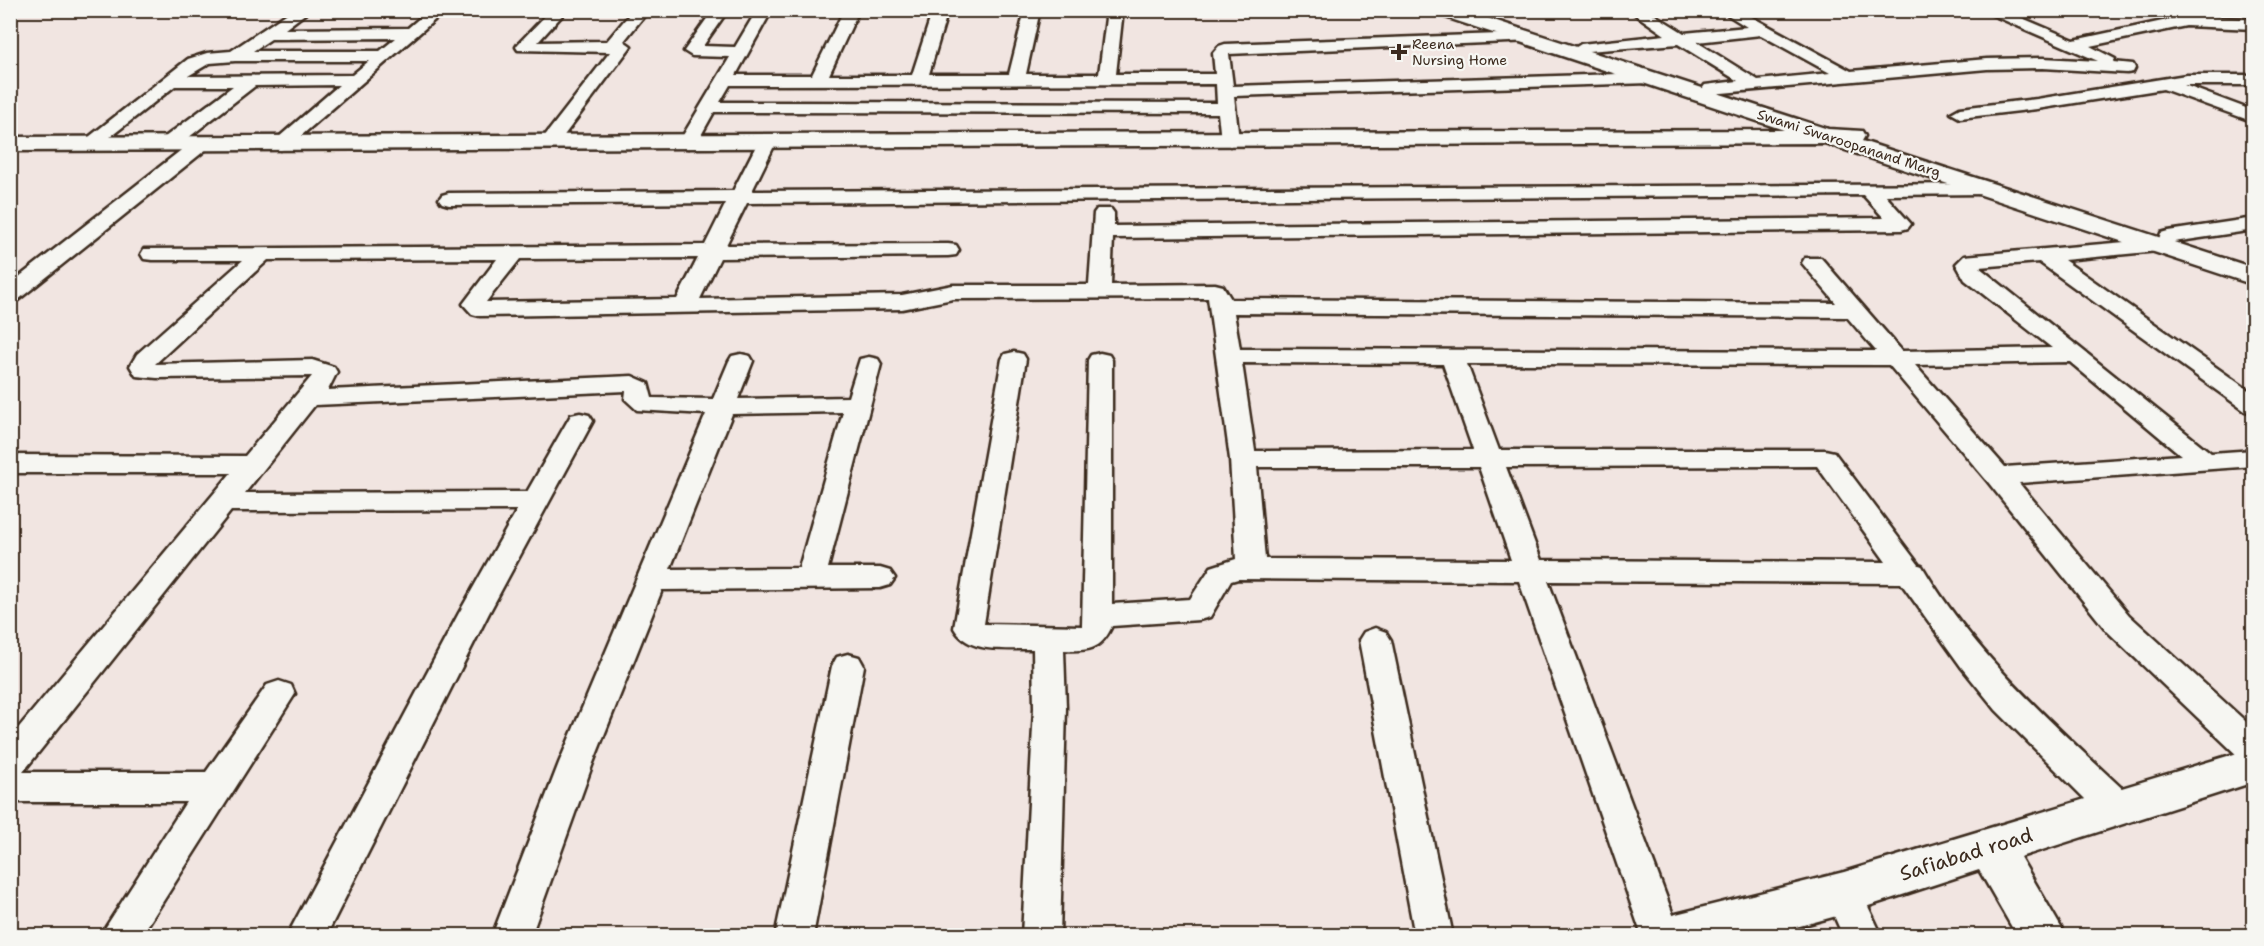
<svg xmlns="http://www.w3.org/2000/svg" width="2264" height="946" font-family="'Shantell Sans',sans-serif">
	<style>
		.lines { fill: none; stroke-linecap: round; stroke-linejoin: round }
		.minor-casing { stroke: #3b2a1e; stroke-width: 5 }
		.tertiary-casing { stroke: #3b2a1e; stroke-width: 5 }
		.minor { fill: #f6f6f2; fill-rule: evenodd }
		.tertiary { fill: #f6f6f2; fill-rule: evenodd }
		.poi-dot { fill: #3b2a1e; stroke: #f6f6f2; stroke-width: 2 }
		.labels { text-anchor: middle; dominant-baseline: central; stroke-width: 4.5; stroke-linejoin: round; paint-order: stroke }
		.far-poi-label { font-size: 14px; fill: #3b2a1e; stroke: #f6f6f2; text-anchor: start }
		.far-street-label { font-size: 14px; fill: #3b2a1e; stroke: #f6f6f2 }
		.near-street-label { font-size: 20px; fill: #3b2a1e; stroke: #f6f6f2 }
	</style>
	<rect width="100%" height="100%" fill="#f1e5e1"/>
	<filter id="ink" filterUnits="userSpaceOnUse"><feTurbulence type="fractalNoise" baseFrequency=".0167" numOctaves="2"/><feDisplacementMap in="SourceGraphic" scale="12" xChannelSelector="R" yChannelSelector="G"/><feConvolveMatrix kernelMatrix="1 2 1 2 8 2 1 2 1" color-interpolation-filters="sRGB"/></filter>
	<g filter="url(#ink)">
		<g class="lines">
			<defs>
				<path id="minor" d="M292,10H310L285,29L408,28L429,10H446L287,148L280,150L271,144L339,85L255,86L175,148H161L159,144L161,140L233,86H175L96,148L89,150L80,144L188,59L207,53L231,51ZM396,38L380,51H253L271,39ZM235,61H369L352,75L188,76L210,63Z
					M551,10H567L538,42L607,41L633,10H649L624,41L631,46L629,49L556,146L549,148L540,142L610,52L518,50L516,47L518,44Z
					M713,10H728L703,46L735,47L757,10H772L736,75H812L844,10H859L829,75H912L933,10H948L929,74H1009L1025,10H1040L1026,74H1099L1107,10H1123L1116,74H1215L1213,53L1219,46L1225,44L1528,33L1534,35L1536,38L1534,41L1229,54L1233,86L1650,73L1658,78L1650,83L1234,96L1239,140L1230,146L1221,140L1218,113L714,112L695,146L688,148L679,142L730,57L692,56L684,51ZM1216,84L1217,103L720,102L730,85Z
					M1629,10H1647L1684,33L1747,27L1720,10H1739L1851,71L1987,59L2043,58L2098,61L1981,10H2003L2074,40L2186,16L2254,19V29L2186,26L2090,46L2115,59L2113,62L2133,64L2135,68L2133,72L2127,73L2043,68L1987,69L1711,94L1702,89L1705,85L1738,81L1678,44L1575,52L1573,49L1581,44L1665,35ZM1761,35L1830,73L1758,80L1697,42Z
					M2186,75H2254V85H2184L2254,111V122L2163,89L2037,109L1960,118L1951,113L1960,108L2037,99Z
					M767,136L776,142L752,191L1991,184L1994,188L1991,192L1984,194L1885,195L1911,224L1908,228L1901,230L1113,238L1111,285L1215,284L1223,286L1231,299L1836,303L1802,263L1805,258H1821L1902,351L2052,348L1965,280L1956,264L1964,256L2159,239L2161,233L2168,231L2254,218V230L2167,243L2165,249L2158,251L2064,260L2254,394V413L2245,411L2039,262L1979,267L2211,453L2254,450V466L2019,483L2129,615L2254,729V764L2242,760L2107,631L1988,482L1889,365L1467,364L1499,450H1825L1834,452L1919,565L1922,566C1974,654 2053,724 2128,794L2133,805L2128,816L2115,820L2102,816L1996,710L1962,668L1901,583L1548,581L1681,936H1642L1519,581L1238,579L1231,581L1210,617L1199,620L1112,626C1101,650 1089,651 1064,650L1066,708L1060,936H1022L1034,708L1033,649C1006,648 969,655 954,628L1002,359L1005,354L1014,352L1023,354L1026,359L984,624L1082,626L1088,360L1091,355L1100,353L1109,355L1112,360V604L1190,599L1211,567L1236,559L1230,459L1208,298L953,299L902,309L480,316L472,314L463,304L497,259L268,260L155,364L312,360L334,367L337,372L328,390L632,376L648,383L652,398L713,399L729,361L732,356L741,354L750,356L753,361L738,399L848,397L860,359L869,357L878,359L881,364L828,568H880L890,571L895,578L890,585L880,588L662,590L593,763L531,936H492L559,763L706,414L637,410L625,399L626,391L315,405L245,493L527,492L571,415L580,413L589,415L593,421L489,613L326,936H287L459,613L517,510L231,511L23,772H206L267,685L279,681L291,685L295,694L141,936H100L186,802H10V738L231,473H10V455L245,456L312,376L157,378L136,376L130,366L137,354L243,260H152L144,259L141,254L144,249L705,245L726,203L449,205L442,203L439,199L442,195L449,193L733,191L758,142ZM1863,195L1884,218L1114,226V213L1111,209H1097L1094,213L1089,285H953L902,295L700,299L720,258L948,256L956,255L959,250L956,245L948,244L726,245L747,203ZM698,258L677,299L486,302L520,259ZM1234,313L1847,317L1876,351L1240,349ZM2070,362L2181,455L2005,467L1915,365ZM1242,363L1443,364L1473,450L1255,451ZM843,412L799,568L670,569L732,414ZM1817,466L1886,562L1541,560L1506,467ZM1257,467H1479L1511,560L1265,559Z
					M201,138L210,144L208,148L18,300L10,302V284L194,140Z
					M1375,628L1386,632L1391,640L1453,936H1415L1359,640L1364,632Z
					M848,654L859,657L864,666L813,936H775L832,666L837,657Z
					M1843,876L1856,881L1882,936H1843L1824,893L1830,881Z"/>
				<path id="tertiary" d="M1434,10H1463L1828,129L1862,131L1865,136L1862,141L2254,268V285L1824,143L10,151V137L1784,130L1436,14Z
					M2254,748V782L2020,857L2066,936H2017L1979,870L1844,914L1763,936H1653L1659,921L1676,914L1844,872Z"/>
			</defs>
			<!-- minor casing -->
			<use href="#minor" class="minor-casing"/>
			<!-- tertiary casing -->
			<use href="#tertiary" class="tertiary-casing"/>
			<!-- minor -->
			<use href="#minor" class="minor"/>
			<!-- tertiary -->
			<use href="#tertiary" class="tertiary"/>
		</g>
	</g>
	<!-- markers -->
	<path class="poi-dot" d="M1396 43h6v6h6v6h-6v6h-6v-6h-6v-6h6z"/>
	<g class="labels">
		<!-- far-poi labels -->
		<g class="far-poi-label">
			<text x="1412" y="44">Reena<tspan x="1412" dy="16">Nursing Home</tspan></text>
		</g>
		<!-- far-street labels -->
		<g class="far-street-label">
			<text transform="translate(1849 143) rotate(18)">Swami Swaroopanand Marg</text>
		</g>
		<!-- near-street labels -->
		<g class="near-street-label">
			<text transform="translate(1966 854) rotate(-17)">Safiabad road</text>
		</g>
	</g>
	<!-- margin -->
	<rect width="2264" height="946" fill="none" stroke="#f6f6f2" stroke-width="36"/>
	<rect x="18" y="18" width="2228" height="910" fill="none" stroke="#3b2a1e" stroke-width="2" filter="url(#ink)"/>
</svg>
